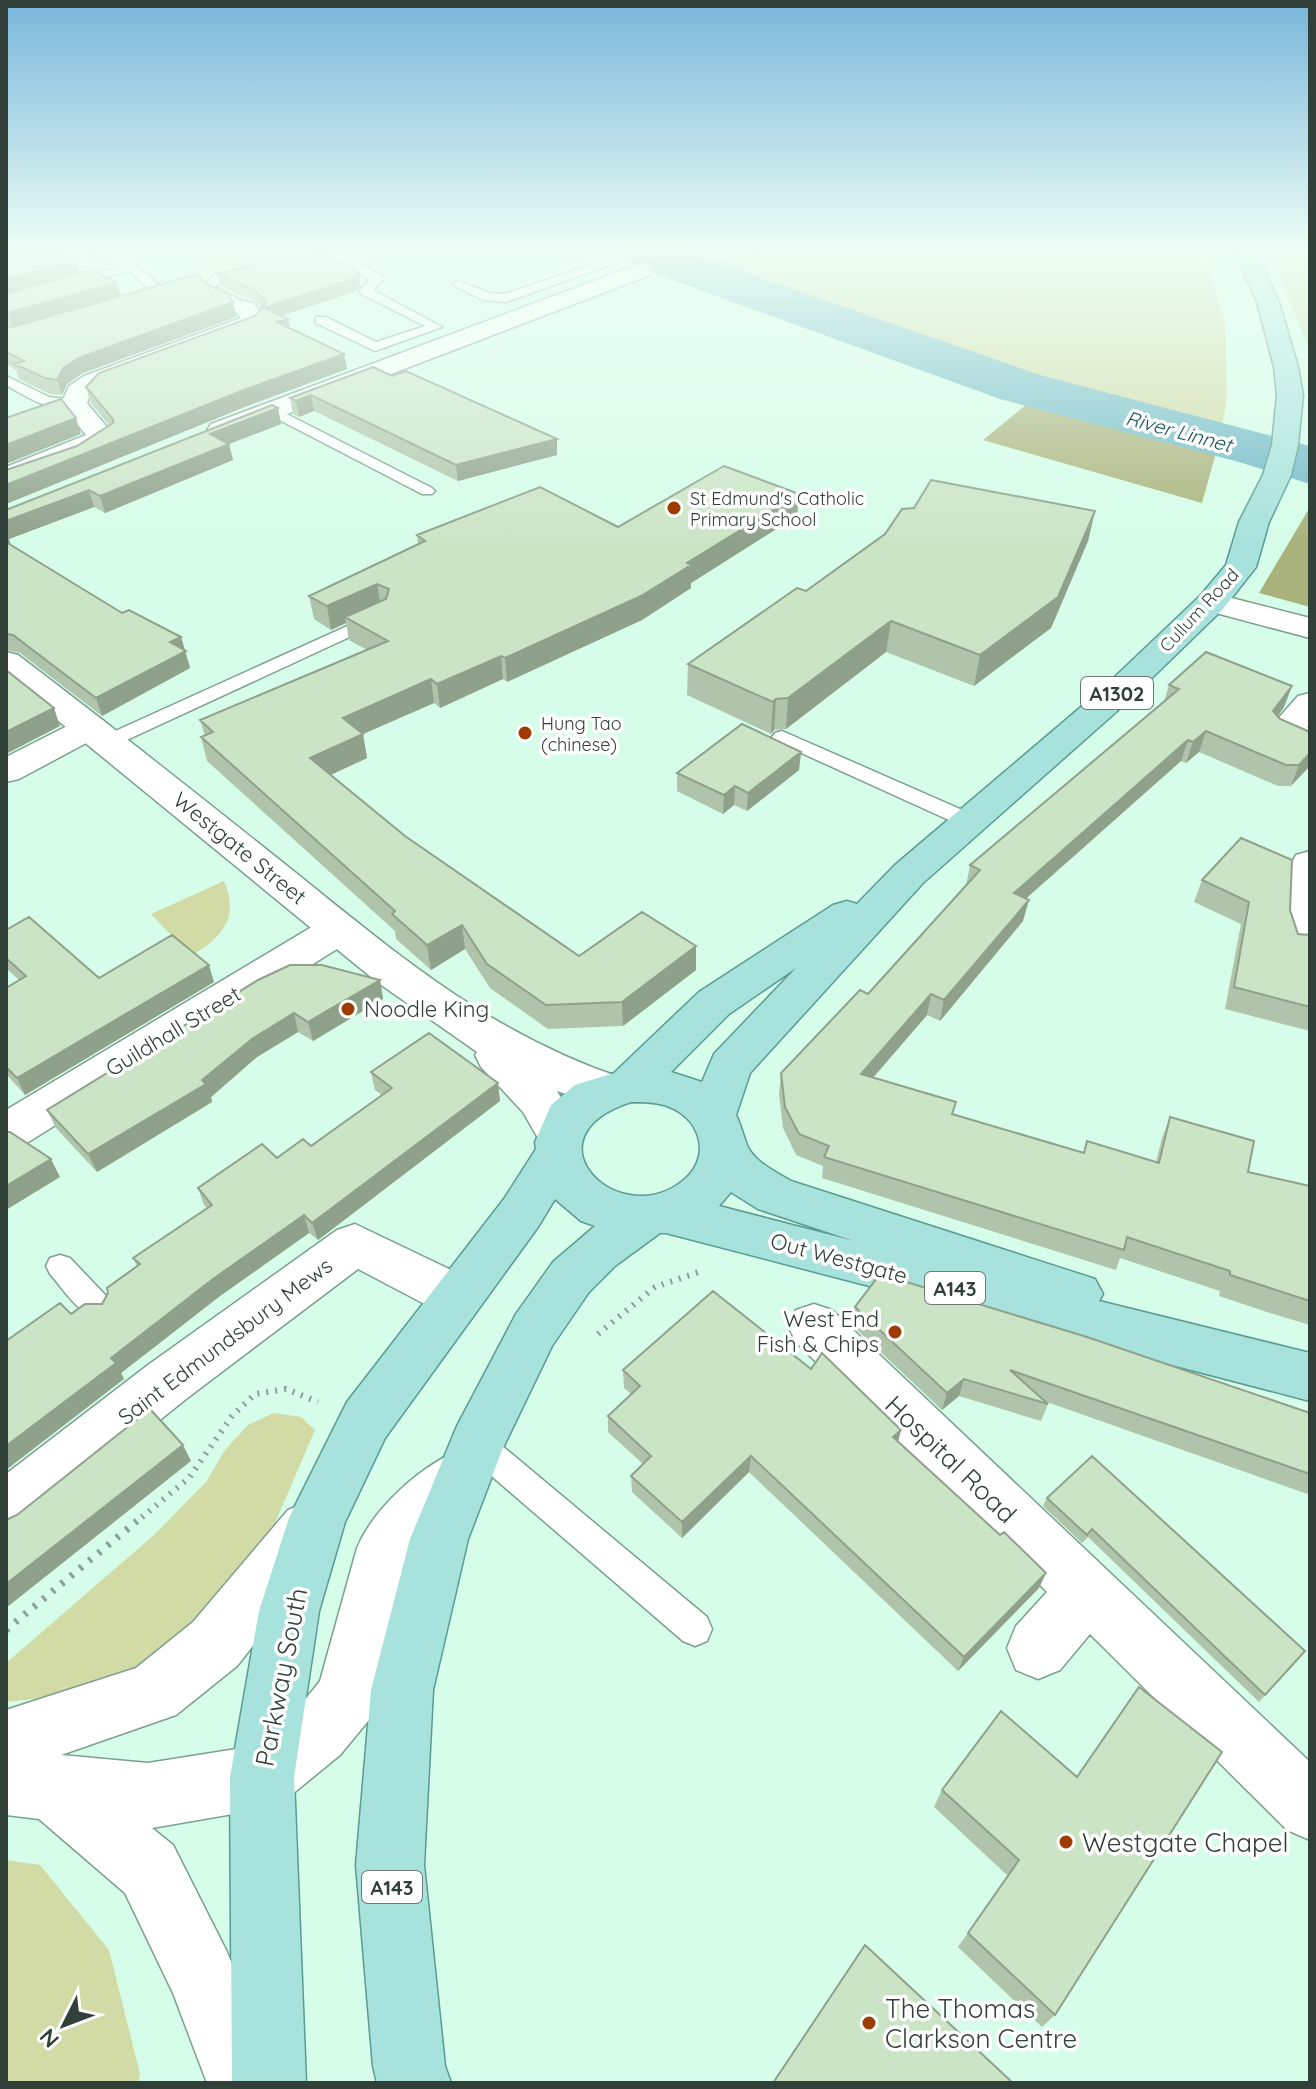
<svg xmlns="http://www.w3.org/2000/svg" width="1316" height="2089" font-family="Quicksand,sans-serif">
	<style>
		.green { fill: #d2daa5 }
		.forest { fill: #aab27b }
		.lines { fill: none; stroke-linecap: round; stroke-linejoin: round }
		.stream { fill: #70b8c6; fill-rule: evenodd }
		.river { fill: #70b8c6; fill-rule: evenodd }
		.service-casing { stroke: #7ca08e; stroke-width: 3 }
		.minor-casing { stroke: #7ca08e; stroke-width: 3 }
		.tertiary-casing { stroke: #7ca08e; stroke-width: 3 }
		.primary-casing { stroke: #599c93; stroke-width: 3 }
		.path-far2 { stroke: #88a395; stroke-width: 3; stroke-dasharray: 1 3; stroke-linecap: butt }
		.path-far1 { stroke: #88a395; stroke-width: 6; stroke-dasharray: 2 7; stroke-linecap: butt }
		.path { stroke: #88a395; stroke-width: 7; stroke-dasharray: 3 9; stroke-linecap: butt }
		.service { fill: #fff; fill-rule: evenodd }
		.minor { fill: #fff; fill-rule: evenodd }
		.tertiary { fill: #fff; fill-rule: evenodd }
		.primary { fill: #a8e2dc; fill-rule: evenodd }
		.wall { fill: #afc4aa }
		.shaded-wall { fill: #8fa08b }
		.building { fill: #cce4c6; stroke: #8fa08b; stroke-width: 2 }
		.poi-dot { fill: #9e3b01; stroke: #fff; stroke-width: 3 }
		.labels { text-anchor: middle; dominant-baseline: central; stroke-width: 7; stroke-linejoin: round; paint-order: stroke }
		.far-poi-label { font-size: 18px; fill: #314038; stroke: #fff; text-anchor: start }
		.far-street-label { font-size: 18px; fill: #314038; stroke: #fff }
		.far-water-label { font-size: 20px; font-style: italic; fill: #195660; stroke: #fff }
		.shield { fill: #fff; stroke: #6f7974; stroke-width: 2 }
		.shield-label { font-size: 20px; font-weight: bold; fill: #314038 }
		.street-label { font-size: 22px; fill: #314038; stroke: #fff }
		.poi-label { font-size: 22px; fill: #314038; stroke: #fff; text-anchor: start }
		.near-street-label { font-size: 26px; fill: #314038; stroke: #fff }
		.near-poi-label { font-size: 26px; fill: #314038; stroke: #fff; text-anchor: start }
	</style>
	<rect width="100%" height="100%" fill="#d6fde9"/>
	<!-- green -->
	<path class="green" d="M186,251H298L215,270Z
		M665,251H1202L1225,321L1227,399L1219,442L890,336Z
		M1269,251H1310V351Z
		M224,881C240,918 222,937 191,956L151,914Z
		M274,1413L301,1417L315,1430L263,1551L167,1655L79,1694L6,1702V1663L154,1535L206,1482L225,1450L248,1425Z
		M6,1860L40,1865L109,1950L140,2074L138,2083H6Z"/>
	<!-- forest -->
	<path class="forest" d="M1048,387L1219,442L1202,503L983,440Z
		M1310,507V607L1259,593Z"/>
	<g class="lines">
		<!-- stream -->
		<path class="stream" d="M753,251H764L695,273L688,271Z"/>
		<!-- river -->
		<path class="river" d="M618,251H683L1040,375L1310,446V484L1239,462L1000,399L675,281L624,261Z"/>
		<defs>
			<path id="service" d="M80,251H100L64,262L58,258Z
				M107,251H120L165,290V296L136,302V296L152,292L129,271L68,287V281L123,266Z
				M318,251H339L382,276L384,279L373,290L442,327L375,351L316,323V317H326L376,342L425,326L361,294L359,291L370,280L329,255L291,265L285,261Z
				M600,251H614L626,259L506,302L483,300L453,285L459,281L489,293L505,294L610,258Z
				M248,267L252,268V274L221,282L215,287L249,305V311H241L205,291L203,286L213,276Z
				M6,376L49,397L74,400L81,404C61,419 25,396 6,385Z
				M271,406L432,488L435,491L432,494H422L266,413L264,410Z
				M376,613L382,614L385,618L382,622L116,745H102L99,741L102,737Z
				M782,731L976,816L979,821L976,826H962L775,741L772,737L775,733Z
				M60,1255L70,1258L110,1300L114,1309L110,1318C86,1326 65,1291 50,1274L46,1266L50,1258Z
				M477,1430L488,1434L707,1617L712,1629L707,1641L695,1646L683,1641L466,1454L462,1444L466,1434Z"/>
			<path id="minor" d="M642,263L650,265L653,270L650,275L229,436H211L207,430L211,424Z
				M245,301L253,303L266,316L257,328L102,386L90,395L87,403L115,437C101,457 31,479 6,485V467L86,435L61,404L69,386L84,376L241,318L233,308L237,303Z
				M1212,593L1310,618V638L1201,609L1196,602L1201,595Z
				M1310,693V724L1307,727L1310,729V754L1274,737L1268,730L1298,696Z
				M91,717L103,720L108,727L103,734L19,779L6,782V757L79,720Z
				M1310,851V955L1289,953C1277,932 1283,876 1296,855Z
				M339,915L353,919L359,929L353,939L22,1146L6,1151V1110L325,919Z
				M355,1224L474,1281L482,1296L474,1311L456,1318L438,1311L358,1269L186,1399L26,1528L6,1536V1474L148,1365L337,1230Z
				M814,1304L832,1310L1310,1762V1840L1287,1830L1090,1634L1060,1670L1038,1679L1016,1670L1007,1648L1016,1626L1047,1592L796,1342L788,1326L796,1310Z
				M464,1448L484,1455L492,1474C476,1510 436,1529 412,1561L378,1698L369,1720L340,1755L285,1800L262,1809L152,1828L173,1845L227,1952L281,2083H207L173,1993L125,1893L39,1819L6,1815V1710L136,1668L193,1622L288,1510L308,1502L328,1510L337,1530L328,1550L237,1666L176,1715L61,1755L148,1763L249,1747L296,1711L320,1681L357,1548C374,1507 423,1464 464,1448Z"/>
			<path id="tertiary" d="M6,652L18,655L52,681C133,743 212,806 291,869C398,955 489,1033 622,1078L629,1090L622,1102L606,1107L557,1091L581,1132L574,1145L558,1150L542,1145L523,1112L481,1067L475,1055L477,1052L377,982L6,678Z"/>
			<path id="primary" d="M1234,251H1256L1279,302L1298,367L1303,395L1298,445L1291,475L1269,522L1256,567L1223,609L1125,704L923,883L750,1073L736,1115C741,1125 743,1135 747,1145C754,1162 776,1172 791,1181L1095,1279L1103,1294L1099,1301L1310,1353V1401L666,1233H660L615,1266L589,1292L552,1346L502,1450L468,1539L433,1690L424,1865L445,2066L451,2083H377L373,2066L356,1865L371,1690L410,1539L457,1426L516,1314L553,1262L595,1226L581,1221L555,1199L538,1227L385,1438L345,1522L319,1611L294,1777L306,2083H232L230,1777L259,1611L289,1518L347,1402L504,1199L536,1149L535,1142L551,1105L575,1085L614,1073L699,992L833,905L847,901L857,904L895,865L1101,690L1201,595L1226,565L1239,522L1263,475L1272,445L1277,395L1274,367L1257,302ZM796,968L714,1054L702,1082L671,1072L729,1014ZM631,1102C643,1102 656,1102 667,1106C699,1117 712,1154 686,1178C622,1236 520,1138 631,1102ZM731,1192L758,1209L854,1241L719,1206Z"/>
		</defs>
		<!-- service casing -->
		<use href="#service" class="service-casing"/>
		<!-- minor casing -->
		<use href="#minor" class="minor-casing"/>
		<!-- tertiary casing -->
		<use href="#tertiary" class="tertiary-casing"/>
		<!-- primary casing -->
		<use href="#primary" class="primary-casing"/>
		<!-- path-far2 -->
		<path class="path-far2" d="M674,259L704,251"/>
		<!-- path-far1 -->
		<path class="path-far1" d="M598,1334L655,1287L699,1272
			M135,1523L189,1478L232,1416L255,1394L286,1389L318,1402"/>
		<!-- path -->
		<path class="path" d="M6,1630L137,1521"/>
		<!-- service -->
		<use href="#service" class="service"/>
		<!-- minor -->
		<use href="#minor" class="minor"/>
		<!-- tertiary -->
		<use href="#tertiary" class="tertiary"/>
		<!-- primary -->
		<use href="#primary" class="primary"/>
	</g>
	<!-- wall -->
	<path class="wall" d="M6,251L80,273L120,296L203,282L233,302L236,317L83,373L67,384L62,395L50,394L19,379L16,370L6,364Z
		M218,274L360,285L356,291L281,316L288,319L290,328L344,354L347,369L247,406L6,504V470L77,446L109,425L90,402L86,387L255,316L262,308L255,301L220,286Z
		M373,367L557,455L458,481L314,411L299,417L293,414L290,398Z
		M278,408L281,424L229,444L233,460L105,513L94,507L9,539L10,545L122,613L181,637L190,668L102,716L20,653L6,650V510Z
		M799,494L797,516L691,583V588L642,620L507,682L503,679L440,708L434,703L363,734L367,758L331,775L405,836L579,956L696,970L623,1026L548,1029L490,988L465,949L431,970L396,939L395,931L207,761L201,737L205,736L200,720L367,650L349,640L346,623L331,630L314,619L309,596L418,544L417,535L618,527Z
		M1095,511L1088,541L1051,628L974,686L886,652L786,729L774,730L771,734L687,695L688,664L806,591Z
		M1169,685L1292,686L1284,707L1278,716L1310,753L1291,786H1278L1199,752L1186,763L1181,761L1026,899L1023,921L940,1021L927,1015L873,1078L953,1115L1084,1153L1087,1141L1156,1162L1162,1138L1170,1117L1248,1172L1310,1186V1325L1270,1313L1219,1296L1220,1291L1120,1258L1116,1270L822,1178L823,1166L796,1155L783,1128L779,1094L781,1073L868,994L966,886L970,865L1164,702Z
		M801,752L799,770L747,811L734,805L723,814L677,791V773Z
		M1202,880L1290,910L1298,934L1310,935V1031L1225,1009L1241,924L1194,902Z
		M6,930L99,978L214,982L25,1095L6,1074V988L19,980L6,968Z
		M380,980L383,999L313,1041L298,1032L257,1057L211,1097L212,1102L97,1172L56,1128L47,1110Z
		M371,1072L498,1083L500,1101L318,1240L309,1233L220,1296L121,1373L124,1379L71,1314L102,1304L137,1266L133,1258L207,1208L204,1205L198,1188L311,1146L382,1095L375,1090Z
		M855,1307L1310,1413V1495L1044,1401L1048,1404L1041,1421L959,1396L942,1410L852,1325Z
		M623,1370L898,1442L1000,1535L1046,1573L1039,1588L958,1671L749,1472L682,1538L632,1492L631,1476L643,1464L608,1432V1416L631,1394L624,1388Z
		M1047,1498L1305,1651L1259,1702L1088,1537L1082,1543L1043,1506Z
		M1077,1777L1055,2015L1042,2027L958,1947L1008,1876L934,1807L942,1790Z"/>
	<!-- shaded-wall -->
	<path class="shaded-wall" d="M76,261L80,275L6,296V280Z
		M359,273L360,285L356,291L266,321L264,308Z
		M117,283L121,298L13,328L8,313Z
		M233,302L236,317L83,373L67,384L62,395L57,380L63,368L79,358Z
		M288,319L291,334L277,322Z
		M344,354L347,369L247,406L6,504V485L244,390Z
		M311,395L314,411L299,417L296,401Z
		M278,408L281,424L229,444L233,460L105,513L100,496L210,434Z
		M76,418L81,434L6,464V445Z
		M557,439V455L458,481L456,465Z
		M89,490L94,507L9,539L13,552L6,555V521Z
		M799,494L797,516L691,583V588L642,620L507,682L505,658L687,563Z
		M1095,511L1088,541L1051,628L974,686L980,655Z
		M377,584L381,607L345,617L346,623L331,630L327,606Z
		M891,621L886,652L786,729L788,698Z
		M181,637L190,668L102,716L96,698L170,642Z
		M501,656L503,679L440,708L437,684Z
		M431,679L434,703L363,734L367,758L315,782L310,758L343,718Z
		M1292,686L1284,707L1266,732L1273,711Z
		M776,699L774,730L771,734L773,702Z
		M54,708L60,726L6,754V732Z
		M1206,731L1199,752L1186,763L1193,742Z
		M1188,740L1181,761L1008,914L1014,893Z
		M801,752L799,770L747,811L748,793Z
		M1310,753V766L1291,786L1299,765Z
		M735,786L734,805L723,814L724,795Z
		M1029,900L1023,921L940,1021L944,1000Z
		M462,925L465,949L431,970L427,945Z
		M696,946V970L623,1026L622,1002Z
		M209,965L214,982L25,1095L17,1078Z
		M380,980L383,999L313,1041L308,1022Z
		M931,994L927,1015L857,1096L861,1074Z
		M294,1013L298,1032L257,1057L211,1097L212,1102L97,1172L88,1154L202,1080L252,1039Z
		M498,1083L500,1101L318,1240L312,1223Z
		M51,1159L60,1177L6,1210V1186Z
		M304,1215L309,1233L220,1296L121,1373L124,1379L6,1470V1446L111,1358L213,1279Z
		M964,1379L959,1396L942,1410L947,1393Z
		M901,1430L897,1447L893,1437Z
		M183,1445L191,1461L6,1608V1584Z
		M751,1456L749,1472L682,1538V1522Z
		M1046,1573L1039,1588L958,1671L964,1657Z"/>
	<!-- building -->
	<path class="building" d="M6,251H58L76,261L6,280Z
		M309,251H319L359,273L354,278L264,308L266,301L253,289L218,274Z
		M92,269L117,283L6,313V294Z
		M198,274L203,282L227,294L233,302L79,358L63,368L57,380L45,378L14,364L24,361L6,352V326L12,327Z
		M262,307L288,319L277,322L344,354L244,390L6,485V470L77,446L113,423V419L86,387L99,373L255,316Z
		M373,367L392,376L406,371L557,439L456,465L311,395L296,401L290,398Z
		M61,399L76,418L6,445V418Z
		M272,405L278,408L210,434L229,444L100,496L89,490L6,521V510Z
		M724,466L799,494L687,563L691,565L641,596L505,658L501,656L437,684L431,679L343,718L363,734L310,758L405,836L579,956L642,912L696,946L622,1002L546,1005L487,964L462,925L427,945L392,914L395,911L201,737L213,732L200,720L388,641L345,617L386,599L389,589L377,584L327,606L309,596L425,541L417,535L540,487L618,527Z
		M931,480L1095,511L1058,597L980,655L891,621L788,698L776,699L773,702L688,664L797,588L806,591L885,534L902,509L914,508Z
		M6,542L122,613L129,610L181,637L170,642L186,651L96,698L13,635L6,634Z
		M1206,652L1292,686L1273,711L1280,719L1310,732V753L1299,765H1286L1206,731L1193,742L1188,740L1014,893L1029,900L944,1000L931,994L861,1074L956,1102L952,1114L1084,1153L1087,1141L1159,1163L1170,1117L1254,1141L1248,1172L1310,1186V1301L1230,1275V1271L1127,1237L1124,1250L824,1157L829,1146L799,1134L785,1107L781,1073L860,990L868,994L980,870L970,865L1179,689L1169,685Z
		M6,670L54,708L6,732Z
		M742,724L801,752L748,793L735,786L724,795L677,773Z
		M1241,838L1292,860L1290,910L1298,934L1310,935V1007L1234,987L1249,902L1202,880Z
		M29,917L99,978L172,935L209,965L17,1078L6,1067V988L26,976L6,958V930Z
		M290,965H322L380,980L308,1022L294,1013L252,1039L202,1080L206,1084L88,1154L47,1110L258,980Z
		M429,1033L498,1083L312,1223L304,1215L213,1279L111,1358L116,1363L6,1446V1341L60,1303L71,1314L85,1304H102L108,1293L107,1288L140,1264L133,1258L212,1205L198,1188L262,1144L277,1158L303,1139L311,1146L392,1088L371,1072Z
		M6,1132H10L51,1159L6,1186Z
		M880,1274L1087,1337L1310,1413V1474L1010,1370L1048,1404L964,1379L947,1393L855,1307Z
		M713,1291L811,1369L822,1353L901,1430L893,1437L1000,1535L1004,1532L1046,1573L964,1657L751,1456L682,1522L631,1476L651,1456L608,1416L640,1386L623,1370Z
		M150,1409L183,1445L6,1584V1520L17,1515Z
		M1092,1456L1305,1651L1265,1695L1092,1529L1087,1535L1047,1498Z
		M1139,1687L1222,1752L1055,2015L968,1933L1019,1860L942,1790L1001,1711L1077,1777Z
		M865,1945L1013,2083H773Z"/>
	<!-- sky -->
	<linearGradient id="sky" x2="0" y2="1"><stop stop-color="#78b6da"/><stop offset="0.46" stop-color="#edfef5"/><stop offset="1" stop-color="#edfef5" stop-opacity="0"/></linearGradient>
	<rect width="1316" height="543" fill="url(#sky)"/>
	<!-- markers -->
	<g class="poi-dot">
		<circle cx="674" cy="508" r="8"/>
		<circle cx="525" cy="733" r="8"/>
		<circle cx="348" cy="1009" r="8"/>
		<circle cx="895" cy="1332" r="8"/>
		<circle cx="1066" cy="1842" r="8"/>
		<circle cx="869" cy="2023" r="8"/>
	</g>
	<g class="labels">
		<!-- far-poi labels -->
		<g class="far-poi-label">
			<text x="690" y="498">St Edmund's Catholic<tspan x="690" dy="21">Primary School</tspan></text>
			<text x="541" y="723">Hung Tao<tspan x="541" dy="21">(chinese)</tspan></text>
		</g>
		<!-- far-street labels -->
		<g class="far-street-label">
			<text transform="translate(1199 610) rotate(-47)">Cullum Road</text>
		</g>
		<!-- far-water labels -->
		<g class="far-water-label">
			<text transform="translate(1179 431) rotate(15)">River Linnet</text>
		</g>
		<!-- shield labels -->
		<g class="shield">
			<rect x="1081" y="677" width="72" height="32" rx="6"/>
			<rect x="925" y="1272" width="60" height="32" rx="6"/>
			<rect x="362" y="1871" width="60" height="32" rx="6"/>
		</g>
		<g class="shield-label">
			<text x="1117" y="693">A1302</text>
			<text x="955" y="1288">A143</text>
			<text x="392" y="1887">A143</text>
		</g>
		<!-- street labels -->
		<g class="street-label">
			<text transform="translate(240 848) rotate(39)">Westgate Street</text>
			<text transform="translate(173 1031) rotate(-31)">Guildhall Street</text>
			<text transform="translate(839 1258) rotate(15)">Out Westgate</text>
			<text transform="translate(225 1341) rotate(-37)">Saint Edmundsbury Mews</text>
		</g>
		<!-- poi labels -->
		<g class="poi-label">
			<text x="364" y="1009">Noodle King</text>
			<text x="879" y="1319" text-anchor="end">West End<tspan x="879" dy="25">Fish &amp; Chips</tspan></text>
		</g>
		<!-- near-street labels -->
		<g class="near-street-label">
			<text transform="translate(951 1459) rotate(44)">Hospital Road</text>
			<text transform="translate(281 1677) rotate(-79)">Parkway South</text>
		</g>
		<!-- near-poi labels -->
		<g class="near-poi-label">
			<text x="1082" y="1842">Westgate Chapel</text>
			<text x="885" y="2008">The Thomas<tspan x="885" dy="30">Clarkson Centre</tspan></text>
		</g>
	</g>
	<!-- border -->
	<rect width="1316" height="2089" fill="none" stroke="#314038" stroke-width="16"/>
	<!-- north arrow -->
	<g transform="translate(64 2025) rotate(228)" stroke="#ffffff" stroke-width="6" paint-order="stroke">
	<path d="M0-6L14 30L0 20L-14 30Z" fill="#314038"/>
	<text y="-12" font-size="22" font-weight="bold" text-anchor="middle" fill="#314038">N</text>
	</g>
</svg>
